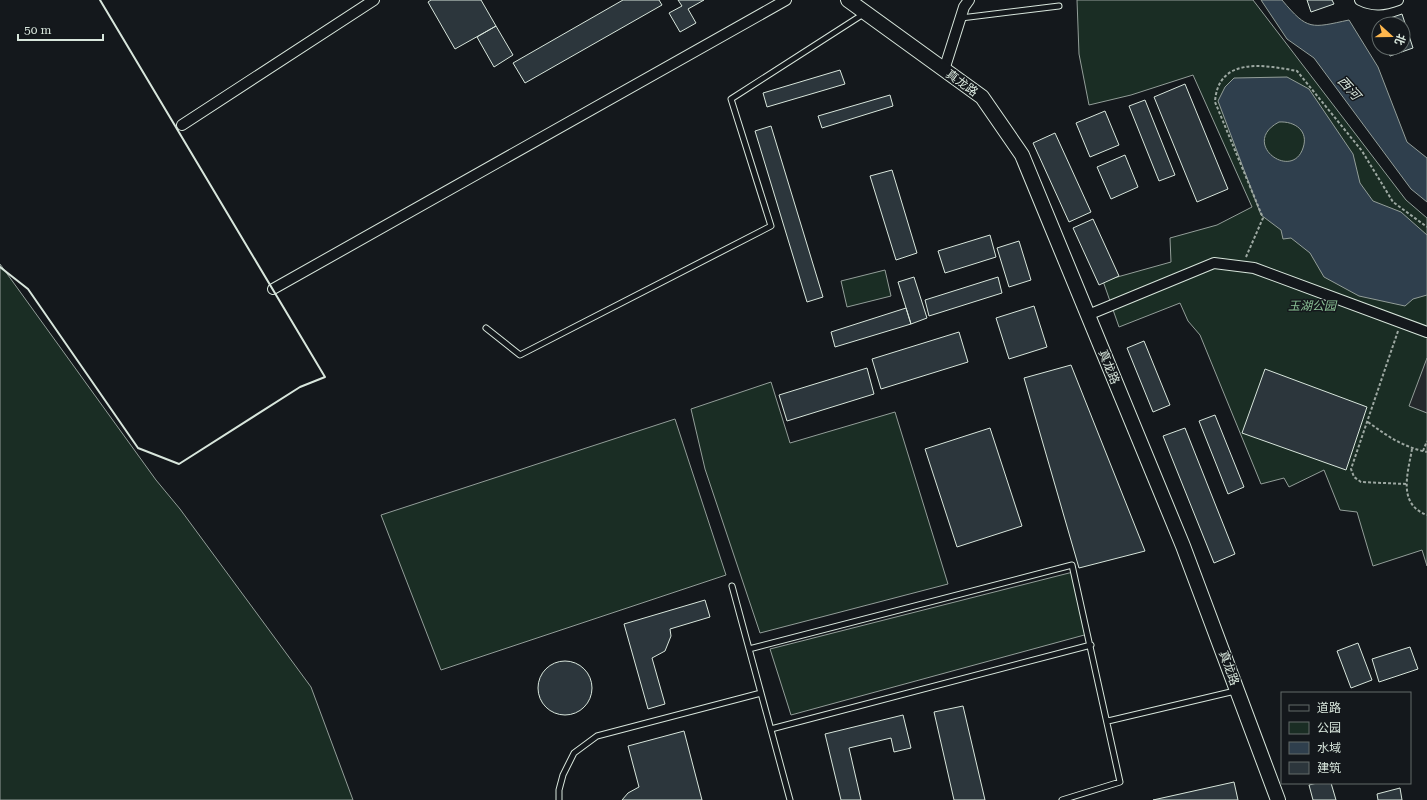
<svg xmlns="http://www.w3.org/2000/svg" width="1427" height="800" font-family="'Roboto Serif','Noto Sans SC',serif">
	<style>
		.green { fill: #1a2d24; stroke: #939e99 }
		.parking { fill: #24282b; stroke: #939e99 }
		.water { fill: #2f3f4d; stroke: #939e99; fill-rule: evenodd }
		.building { fill: #2c363c; stroke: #d8e6dc }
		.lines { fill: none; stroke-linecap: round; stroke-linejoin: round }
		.lane-casing { stroke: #d8e6dc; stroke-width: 7 }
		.street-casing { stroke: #d8e6dc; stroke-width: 12 }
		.secondary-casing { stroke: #d8e6dc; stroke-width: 16 }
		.path { stroke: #9da8a2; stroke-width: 2; stroke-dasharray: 3 2; stroke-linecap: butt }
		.lane { stroke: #14181c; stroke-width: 5 }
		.street { stroke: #14181c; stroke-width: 10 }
		.secondary { stroke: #14181c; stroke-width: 14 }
		.wall { stroke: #d8e6dc; stroke-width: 2 }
		.labels { text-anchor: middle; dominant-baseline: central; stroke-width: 3; stroke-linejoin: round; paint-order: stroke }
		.street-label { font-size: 12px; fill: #d8e6dc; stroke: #14181c }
		.park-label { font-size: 12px; font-style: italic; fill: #8ac095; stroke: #14181c }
		.water-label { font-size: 13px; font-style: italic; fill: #d8e6dc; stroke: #14181c }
	</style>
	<rect width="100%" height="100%" fill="#14181c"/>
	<!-- green -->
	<path class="green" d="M1077,0H1253L1406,200L1427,218V566L1422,550L1373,566L1357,512L1340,510L1324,470L1289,487L1284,478L1261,484L1200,335L1188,321L1180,303L1119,327L1103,281L1171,262L1170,238L1217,225L1252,207L1193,75L1131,95L1089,105L1079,54Z
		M0,264L156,480L180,509L311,687L353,800H0Z
		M885,270L891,296L847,307L841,281Z
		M771,382L790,443L895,412L948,584L760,633L705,469L691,409Z
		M675,419L726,575L441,670L381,515Z
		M1073,572L1088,634L791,715L770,649Z"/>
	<!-- parking -->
	<path class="parking" d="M1427,358V413L1409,406Z"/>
	<!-- water -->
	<path class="water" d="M1261,0H1282C1308,31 1311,28 1349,20L1378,67L1407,142L1427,158V202L1411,189L1314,58L1287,39Z
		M1287,77L1309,89L1353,154L1360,183L1373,201L1401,212L1427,235V295L1413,299L1405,306L1359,296L1324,277L1310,253L1291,238L1283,239L1281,230L1261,215L1218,101L1225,87L1234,78ZM1279,122C1295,121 1309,131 1303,148C1292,182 1239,143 1279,122Z"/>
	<!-- building -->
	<path class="building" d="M431,0H481L496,26L455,49L428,2Z
		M623,0H659L662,5L525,83L513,63Z
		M678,0H704L688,9L696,23L680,32L669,13L682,6Z
		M1307,0H1332L1334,4L1311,12Z
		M1402,14L1413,48L1390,56L1387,48H1403V24L1379,25L1378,22Z
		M496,26L513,55L494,67L477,37Z
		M840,70L845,84L767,107L763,93Z
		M1185,84L1228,189L1197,202L1154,97Z
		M890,95L893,106L822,128L818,116Z
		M1145,100L1175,175L1159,181L1129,106Z
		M1105,111L1119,145L1090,157L1076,123Z
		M771,126L823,297L807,302L755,131Z
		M1055,133L1091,212L1069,222L1033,143Z
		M1125,155L1138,187L1111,199L1097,167Z
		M892,170L917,253L896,260L870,176Z
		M1093,219L1119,276L1099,285L1073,228Z
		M990,235L996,257L945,273L938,251Z
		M1019,241L1031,280L1009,287L997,248Z
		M914,277L927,318L911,324L898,282Z
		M998,277L1002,293L929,316L925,300Z
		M1034,306L1047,347L1009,359L996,318Z
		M906,308L911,324L835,347L831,332Z
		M959,332L968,362L881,389L872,359Z
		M1144,341L1170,405L1153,412L1127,348Z
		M1071,365L1145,551L1079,568L1024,378Z
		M867,368L874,394L787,421L779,395Z
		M1265,369L1367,407L1346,470L1242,433Z
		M1215,415L1244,487L1228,494L1199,421Z
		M990,428L1022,526L957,547L925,449Z
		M1185,428L1235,554L1214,563L1163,436Z
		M705,600L710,617L670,629L671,636L665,651L652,658L665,704L648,709L624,624Z
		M1358,643L1372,680L1351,688L1337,651Z
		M1410,647L1418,669L1379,682L1372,659Z
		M538 688a27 27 0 1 1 54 0a27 27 0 1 1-54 0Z
		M963,706L985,800H954L934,712Z
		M903,715L911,748L894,752L891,738L849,748L861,800H841L825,734Z
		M684,731L702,800H622L628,793L639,787L628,746Z
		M1234,782L1238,800H1153Z
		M1317,783H1331L1336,800H1313L1309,785Z
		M1400,788L1402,800H1378L1377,794Z"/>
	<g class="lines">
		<defs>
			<path id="lane" d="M961,18L1059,6
				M486,328L520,355L771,226L731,99L865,13
				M732,586L790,800
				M749,649L1072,565L1120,782L1062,800
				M1108,721L1235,691
				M771,729L1091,645
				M559,800V790L563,775L574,753L597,736L761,693"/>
			<path id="street" d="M1360,0C1374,7 1384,5 1398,0
				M944,70L964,7L969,0
				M182,125L374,0
				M273,289L786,0
				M1088,315L1214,263L1254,268L1427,332"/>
			<path id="secondary" d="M848,0L982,97L1022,155L1183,546L1278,800"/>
		</defs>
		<!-- lane casing -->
		<use href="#lane" class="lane-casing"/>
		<!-- street casing -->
		<use href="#street" class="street-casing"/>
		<!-- secondary casing -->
		<use href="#secondary" class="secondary-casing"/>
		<!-- path -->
		<path class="path" d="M1246,257L1263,218L1215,102C1218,56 1265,65 1297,71L1362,151L1393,202L1427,227
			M1398,331L1351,469L1354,477L1361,482L1406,484
			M1368,422C1387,436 1403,447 1427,452
			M1412,449C1408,473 1397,504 1427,515
			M1423,451L1427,441"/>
		<!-- lane -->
		<use href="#lane" class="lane"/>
		<!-- street -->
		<use href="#street" class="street"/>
		<!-- secondary -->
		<use href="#secondary" class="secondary"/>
		<!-- wall -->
		<path class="wall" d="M0,267L28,289L138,448L179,464L300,387L325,377L100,0"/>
	</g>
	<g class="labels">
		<!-- street labels -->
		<g class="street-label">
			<text transform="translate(962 83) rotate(36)">真龙路</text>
			<text transform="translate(1109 367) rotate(68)">真龙路</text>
			<text transform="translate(1229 668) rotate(70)">真龙路</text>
		</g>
		<!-- park labels -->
		<g class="park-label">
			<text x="1312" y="306">玉湖公园</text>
		</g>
		<!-- water labels -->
		<g class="water-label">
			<text transform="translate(1349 88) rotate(48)">西河</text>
		</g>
	</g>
	<!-- legend -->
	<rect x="1281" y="692" width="130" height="92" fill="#14181c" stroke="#626a69"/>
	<rect x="1289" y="705" width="20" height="6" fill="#14181c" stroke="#626a69"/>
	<text x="1317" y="712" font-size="12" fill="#d8e6dc">道路</text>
	<rect x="1289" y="722" width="20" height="12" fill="#1a2d24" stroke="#626a69"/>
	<text x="1317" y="732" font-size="12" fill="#d8e6dc">公园</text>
	<rect x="1289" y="742" width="20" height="12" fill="#2f3f4d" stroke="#626a69"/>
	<text x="1317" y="752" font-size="12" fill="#d8e6dc">水域</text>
	<rect x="1289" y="762" width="20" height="12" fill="#2c363c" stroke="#626a69"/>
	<text x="1317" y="772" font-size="12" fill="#d8e6dc">建筑</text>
	<!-- north arrow -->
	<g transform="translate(1391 36) rotate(111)"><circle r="19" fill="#14181c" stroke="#626a69"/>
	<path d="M0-3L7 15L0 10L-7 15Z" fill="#ffb74d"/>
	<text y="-6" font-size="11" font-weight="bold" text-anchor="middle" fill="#d8e6dc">北</text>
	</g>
	<!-- scale -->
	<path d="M18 34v6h85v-6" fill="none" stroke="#d8e6dc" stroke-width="2"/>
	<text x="24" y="34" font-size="12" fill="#d8e6dc" stroke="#14181c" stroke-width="3" paint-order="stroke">50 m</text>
</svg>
